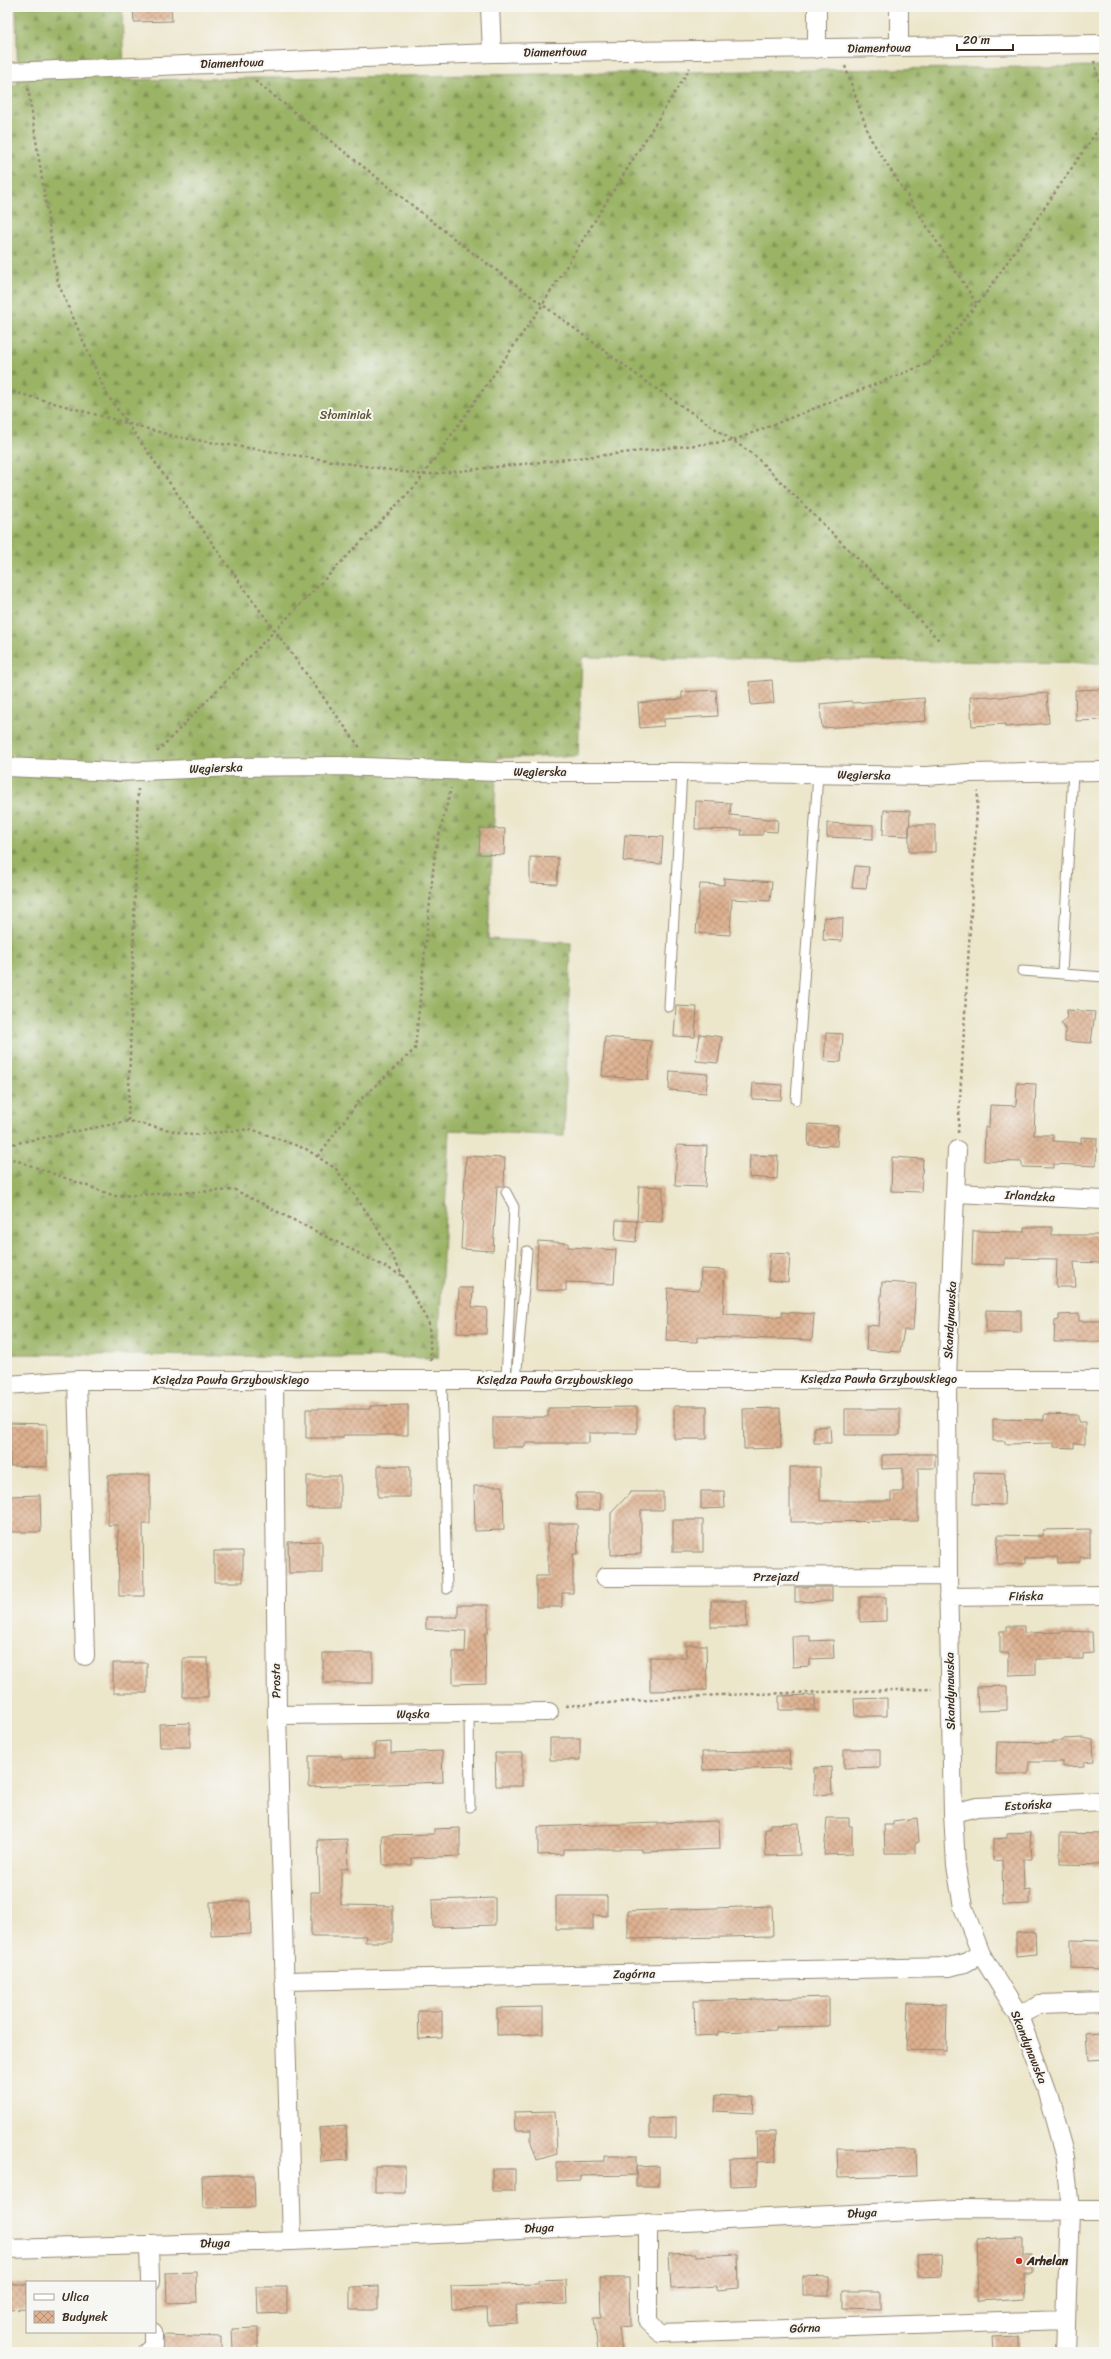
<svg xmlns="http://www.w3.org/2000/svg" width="1111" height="2359" font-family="Sriracha,sans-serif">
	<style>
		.forest { fill: url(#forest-firs); stroke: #6a6e42 }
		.building { fill: url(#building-cross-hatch) }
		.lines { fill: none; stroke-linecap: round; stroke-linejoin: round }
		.lane-casing { stroke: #948874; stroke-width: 11 }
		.street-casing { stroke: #948874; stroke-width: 20 }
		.path { stroke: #948874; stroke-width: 2.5; stroke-dasharray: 3 3; stroke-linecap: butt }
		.lane { stroke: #fff; stroke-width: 9 }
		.street { stroke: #fff; stroke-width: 18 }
		.poi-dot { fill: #c8321e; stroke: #f6f6f2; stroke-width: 1.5 }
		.labels { text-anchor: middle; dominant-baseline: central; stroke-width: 4; stroke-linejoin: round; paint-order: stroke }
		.street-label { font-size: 12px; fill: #3b2a1e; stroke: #f6f6f2 }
		.park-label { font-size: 12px; fill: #5d5433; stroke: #f6f6f2 }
		.poi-label { font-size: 12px; font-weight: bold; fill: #3b2a1e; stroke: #f6f6f2; text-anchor: start }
	</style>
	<defs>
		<pattern id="forest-firs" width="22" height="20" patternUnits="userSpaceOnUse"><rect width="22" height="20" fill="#9ab365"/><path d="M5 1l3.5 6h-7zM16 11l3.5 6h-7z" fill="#7f9253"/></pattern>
		<pattern id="building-cross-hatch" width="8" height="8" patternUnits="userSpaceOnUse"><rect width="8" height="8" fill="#ddb08f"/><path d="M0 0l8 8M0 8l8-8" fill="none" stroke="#b48f74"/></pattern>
	</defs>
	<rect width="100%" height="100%" fill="#f6f6f2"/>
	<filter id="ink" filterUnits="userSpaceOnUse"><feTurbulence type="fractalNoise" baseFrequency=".025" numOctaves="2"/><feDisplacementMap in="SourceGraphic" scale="8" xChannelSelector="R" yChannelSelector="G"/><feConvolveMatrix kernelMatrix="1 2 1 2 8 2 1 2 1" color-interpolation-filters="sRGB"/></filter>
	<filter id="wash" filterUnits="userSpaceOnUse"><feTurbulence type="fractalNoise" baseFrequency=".012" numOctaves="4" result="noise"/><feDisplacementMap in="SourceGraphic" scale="16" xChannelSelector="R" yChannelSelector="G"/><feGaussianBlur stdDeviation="0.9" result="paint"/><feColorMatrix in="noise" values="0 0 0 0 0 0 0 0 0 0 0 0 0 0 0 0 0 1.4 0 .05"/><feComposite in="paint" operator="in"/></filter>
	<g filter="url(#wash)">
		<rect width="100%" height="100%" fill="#ece6cb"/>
		<!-- forest -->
		<path class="forest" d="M16,7H122L124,80L1104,66V663L582,657L578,756L497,758L488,939L571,943L564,1136L449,1130L438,1358L7,1354V85L18,84Z"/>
		<g id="blocks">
			<!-- building -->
			<path class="building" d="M133,7H171L172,21L134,22Z
				M772,680L774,703L751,705L749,682Z
				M1104,689V720L1076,721L1075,690Z
				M716,690L718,716L664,719V726L640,728L638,703L682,699V692Z
				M1047,693L1049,723L1005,727V724L972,726L970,697L989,696V698Z
				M924,698L926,721L822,728L820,704L851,701L852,703Z
				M696,801L731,803L730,815L778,820L777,832L763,831L762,835H741L742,830L695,829Z
				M884,810L910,811L909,836L883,835Z
				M827,823L873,825V839L827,837Z
				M909,825H935V852H909Z
				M480,828L505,829L504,855L479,854Z
				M625,835L663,837L661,864L623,861Z
				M530,857L558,858L557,884L530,883Z
				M855,866L869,867L866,889L852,888Z
				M724,878L772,882L770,901L732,899L730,935L696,933L700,884L724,885Z
				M824,917L843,918L842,941L823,940Z
				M676,1006L697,1007L695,1037L674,1036Z
				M1067,1010L1095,1012L1091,1043L1065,1041V1028L1061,1023L1066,1019Z
				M826,1033L843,1034L841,1062L824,1061Z
				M700,1034L722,1037L718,1063L696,1061Z
				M605,1037L651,1041L648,1080L602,1076Z
				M670,1071L708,1074L706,1093L669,1090Z
				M753,1083L782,1085L781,1100L752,1099Z
				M1017,1083L1036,1084L1034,1135H1053V1141L1081,1143V1137L1097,1138L1096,1166L1053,1164V1168L1022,1167V1162L984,1161L985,1127H989L990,1105L1016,1106Z
				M809,1124L838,1126L837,1146L808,1145Z
				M677,1145L707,1146L705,1187L675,1186Z
				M750,1155L778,1156L777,1179L749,1177Z
				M466,1156L505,1158L504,1186H497L493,1251L461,1249Z
				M892,1157L923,1159L921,1192L891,1191Z
				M639,1186L663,1187L662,1222L637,1221Z
				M616,1220L637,1221L636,1242L615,1240Z
				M1024,1227H1052V1235H1104V1263L1074,1262L1076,1287H1056L1057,1259L1005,1258V1265L972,1264L973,1231L1024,1232Z
				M538,1241L568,1243V1247L616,1250L614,1284L566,1282V1291L536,1290Z
				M770,1253L790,1254L788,1282L768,1280Z
				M701,1269L725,1270L723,1314L782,1317V1312L814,1314L812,1340L697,1337V1342L666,1341L668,1288L700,1290Z
				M882,1282L916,1284L913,1330H904L900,1352L866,1350L867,1325L879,1326Z
				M459,1288H473L472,1307L487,1308L486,1334L457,1333Z
				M986,1310L1021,1311V1333L986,1332Z
				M1079,1314V1321H1104V1342H1054L1055,1321L1059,1320V1315Z
				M408,1405V1435H343V1438H306V1409H370V1406Z
				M674,1406H707V1439H674Z
				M637,1407V1433H589V1443H525V1447H493V1417H548V1408Z
				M780,1408L781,1448L744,1449L743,1409Z
				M845,1409H900V1435H845Z
				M1044,1414L1078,1415V1422H1085V1444L1074,1443V1448L1054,1447V1443L1005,1444V1441H993V1419L1044,1420Z
				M10,1423L47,1424V1467L10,1466Z
				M830,1426L831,1443H814V1427Z
				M918,1454H935V1468H918V1521L790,1522V1467H820V1501H891V1492H903V1468L882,1469V1455Z
				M378,1466H410V1497H378Z
				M974,1472L1005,1473L1004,1505L973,1504Z
				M108,1475H150V1524H143L144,1596H119L118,1525H108Z
				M307,1476H340V1508H307Z
				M474,1486H503L504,1530L475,1531Z
				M701,1491H724L725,1508L701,1509Z
				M631,1492H663V1510H641V1554L611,1555V1513Z
				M576,1493H600V1510H577Z
				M40,1495L41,1532H11L10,1496Z
				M673,1520H703V1552H673Z
				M548,1524H577L578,1554H573V1593H562V1607H536V1576H548Z
				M1090,1529V1557H1080V1562L1058,1563L1057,1557L1025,1558V1564H997L998,1535L1043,1536V1530Z
				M322,1541V1573H289L288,1542Z
				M214,1551H243V1582H214Z
				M795,1587H832V1601L795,1602Z
				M860,1597H886V1621L860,1622Z
				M711,1601H746L747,1627H711Z
				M458,1605H488V1633H485L486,1683L453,1684V1652H465L466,1631L426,1629V1617H458Z
				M1007,1626H1024V1633L1061,1632L1062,1631L1092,1632L1093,1653L1083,1654V1659H1036V1674L1009,1675V1653H1000V1631H1007Z
				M792,1636H810V1641L833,1640L834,1658L810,1659V1666L793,1667Z
				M686,1645H706L707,1690L650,1691V1657H686Z
				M323,1653H373V1683H323Z
				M183,1658H208V1697H183Z
				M113,1663H147V1693H113Z
				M1007,1686V1710L978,1711L977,1687Z
				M815,1695V1710H779V1696Z
				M887,1698V1716H855L854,1699Z
				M190,1723V1747H160L159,1724Z
				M550,1738H580V1760H550Z
				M1083,1738L1093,1740L1094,1761L1084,1762V1766L1063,1767V1762H1029L1028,1774H996L997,1742L1053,1743V1741H1063V1739Z
				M391,1742V1753L442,1751L443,1782L309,1787V1756H342V1759L375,1758V1743Z
				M844,1749H880V1767L844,1768Z
				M762,1751H789L790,1768L703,1770L702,1752Z
				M495,1753H522V1786H496Z
				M831,1767L832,1794L814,1795V1768Z
				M827,1818H849V1826H852V1854L824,1855Z
				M917,1818L919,1842L915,1843V1853H885L884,1825H893V1821Z
				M719,1821L720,1849L642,1852V1849H563V1854L538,1855V1827Z
				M799,1823L800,1855L766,1856L765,1829H770V1824Z
				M460,1828V1856L412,1858V1865H383L382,1835L434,1834V1829Z
				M1030,1832L1032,1859H1023L1024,1890L1030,1889V1904L1003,1905L1002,1860L993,1861V1839L1007,1838V1833Z
				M1060,1833L1104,1834V1865L1060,1864Z
				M347,1839L348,1868L341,1869V1905L393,1906V1942H365L366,1936H311V1892H320L318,1840Z
				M556,1896H607V1916L593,1915V1929H556Z
				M495,1898V1925L433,1927L432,1900Z
				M250,1901L251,1934L211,1936L210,1902Z
				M772,1906L773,1936L628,1939V1911Z
				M1035,1932L1036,1954L1016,1956V1933Z
				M1071,1940L1104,1941V1969L1071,1968Z
				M829,1997V2026L775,2027V2030L718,2032V2035L695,2036L694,2001Z
				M908,2003L947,2004L946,2051L906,2050Z
				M543,2007V2034L497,2035V2008Z
				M418,2011H442V2038L419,2039Z
				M1104,2032V2060L1088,2061L1086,2033Z
				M716,2095L754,2097L753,2113L715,2111Z
				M555,2111L557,2154L537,2160L531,2142V2130H515L514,2112Z
				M676,2118V2138H650V2119Z
				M346,2126L348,2160L321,2162L319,2128Z
				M756,2132H775L776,2161L757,2162V2185L730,2186L729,2159L757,2158Z
				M837,2149L916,2150L917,2176L838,2178Z
				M605,2156H636V2175L580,2176V2180L557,2181V2162L605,2161Z
				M375,2166H405V2193H375Z
				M659,2166V2186H636V2167Z
				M492,2169H515V2191H492Z
				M226,2175H254L255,2207L203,2208L202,2176Z
				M1023,2238V2255H1032V2273H1024L1025,2298L978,2301L976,2240Z
				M696,2253V2256L738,2254L739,2288L717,2290V2286L671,2289L669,2254Z
				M942,2253L943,2276L918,2277L917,2254Z
				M196,2272L197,2302L167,2303L166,2273Z
				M803,2276L829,2277V2296H803Z
				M600,2278H629L630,2326L619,2327L622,2352H598L594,2318H601Z
				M566,2280L567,2304L516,2305L517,2323L488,2325L487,2308L452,2309L451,2286L538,2284V2281Z
				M7,2284H27V2309L7,2310Z
				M378,2286V2310H350V2287Z
				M257,2287H287V2313L258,2314Z
				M843,2291H880V2309L843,2308Z
				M258,2328V2349L233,2350L232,2329Z
				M164,2335L221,2337V2352H161Z
				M1019,2335V2352H994L993,2336Z"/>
		</g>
	</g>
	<g filter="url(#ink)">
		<use href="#blocks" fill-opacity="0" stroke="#948874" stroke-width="1"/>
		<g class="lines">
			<defs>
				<path id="lane" d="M1022,971L1104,977
					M1062,974L1073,772
					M669,1007L682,772
					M796,1100L818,774
					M442,1381L447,1589
					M506,1381L514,1207L506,1192
					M516,1381L527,1251
					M469,1713L470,1807"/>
				<path id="street" d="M490,7L492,53
					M817,7V49
					M899,47V7
					M7,72L492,53L1104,44
					M7,767L118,772L236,767L339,766L497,772H682L926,776L967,773L1104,771
					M957,1150L947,1378L948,1576L953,1813L956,1866L963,1907L981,1954L1019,2016L1046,2089L1065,2157L1070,2211L1065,2352
					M956,1193L1104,1200
					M77,1380L85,1656
					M274,1380L277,1715L292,2241
					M7,1385L77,1380H1104
					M605,1577L948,1576
					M948,1597L1104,1595
					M277,1715L549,1712
					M953,1813L977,1807L1104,1801
					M284,1981L949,1967L965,1963L981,1954
					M1019,2016L1039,2004L1104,2002
					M648,2223V2322L660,2333L1066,2320
					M149,2245L150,2282
					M7,2249L292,2241L956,2209L1104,2210
					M147,2352L153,2346V2332"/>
			</defs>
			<!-- lane casing -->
			<use href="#lane" class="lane-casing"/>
			<!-- street casing -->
			<use href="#street" class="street-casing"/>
			<!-- path -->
			<path class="path" d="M1094,61L1104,96
				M845,66L870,138L977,304
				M255,81L461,244L645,381L754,455L941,642
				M28,88L58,283L106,393L251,598L361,749
				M7,390L177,437L423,475L732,441L929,363L986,293L1104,121
				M157,752L417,484L541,307L690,68
				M128,1121L138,789
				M958,1133L978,791
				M7,1145L128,1121L192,1135L251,1129L306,1149L336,1169L375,1224L429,1324L431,1362
				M318,1156L359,1101L415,1049L435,852L451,788
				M7,1157L115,1196L235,1190L403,1276
				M566,1706L718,1695L932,1689"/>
			<!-- lane -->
			<use href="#lane" class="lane"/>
			<!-- street -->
			<use href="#street" class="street"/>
		</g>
	</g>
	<!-- markers -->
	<circle class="poi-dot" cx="1019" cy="2261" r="4"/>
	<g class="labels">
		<!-- street labels -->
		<g class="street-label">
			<text transform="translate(879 48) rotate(-1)">Diamentowa</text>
			<text transform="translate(555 52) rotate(-1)">Diamentowa</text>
			<text transform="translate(232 63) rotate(-2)">Diamentowa</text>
			<text transform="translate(216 768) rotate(-2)">Węgierska</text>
			<text x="540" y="772">Węgierska</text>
			<text transform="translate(864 775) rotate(1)">Węgierska</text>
			<text transform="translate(1030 1196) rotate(3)">Irlandzka</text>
			<text transform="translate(950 1320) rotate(-87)">Skandynawska</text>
			<text x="879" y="1379">Księdza Pawła Grzybowskiego</text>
			<text x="231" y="1380">Księdza Pawła Grzybowskiego</text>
			<text x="555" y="1380">Księdza Pawła Grzybowskiego</text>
			<text x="776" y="1577">Przejazd</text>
			<text transform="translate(1026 1596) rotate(-1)">Fińska</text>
			<text transform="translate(276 1681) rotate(-91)">Prosta</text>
			<text transform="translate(950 1691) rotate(-91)">Skandynawska</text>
			<text transform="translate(413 1714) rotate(-1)">Wąska</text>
			<text transform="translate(1028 1805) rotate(-3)">Estońska</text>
			<text transform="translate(634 1974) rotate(-1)">Zagórna</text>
			<text transform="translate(1029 2047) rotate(68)">Skandynawska</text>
			<text transform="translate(862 2213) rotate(-3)">Długa</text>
			<text transform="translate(539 2228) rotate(-3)">Długa</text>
			<text transform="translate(215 2243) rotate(-2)">Długa</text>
			<text transform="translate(805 2328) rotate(-2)">Górna</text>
		</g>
		<!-- park labels -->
		<g class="park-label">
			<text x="346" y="415">Słominiak</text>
		</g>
		<!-- poi labels -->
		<g class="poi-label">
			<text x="1027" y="2261">Arhelan</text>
		</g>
	</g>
	<!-- margin -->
	<rect width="1111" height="2359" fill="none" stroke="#f6f6f2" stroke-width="24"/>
	<!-- legend -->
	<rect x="26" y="2281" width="130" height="52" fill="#f6f6f2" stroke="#aba49d"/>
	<rect x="34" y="2294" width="20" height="6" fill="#ffffff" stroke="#aba49d"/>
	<text x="62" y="2301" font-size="12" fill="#3b2a1e">Ulica</text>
	<rect x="34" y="2311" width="20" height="12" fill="url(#building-cross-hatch)" stroke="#aba49d"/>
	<text x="62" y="2321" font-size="12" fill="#3b2a1e">Budynek</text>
	<!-- scale -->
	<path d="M957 44v6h56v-6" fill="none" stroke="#3b2a1e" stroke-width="2"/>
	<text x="963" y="44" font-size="12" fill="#3b2a1e" stroke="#f6f6f2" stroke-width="3" paint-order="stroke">20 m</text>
</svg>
